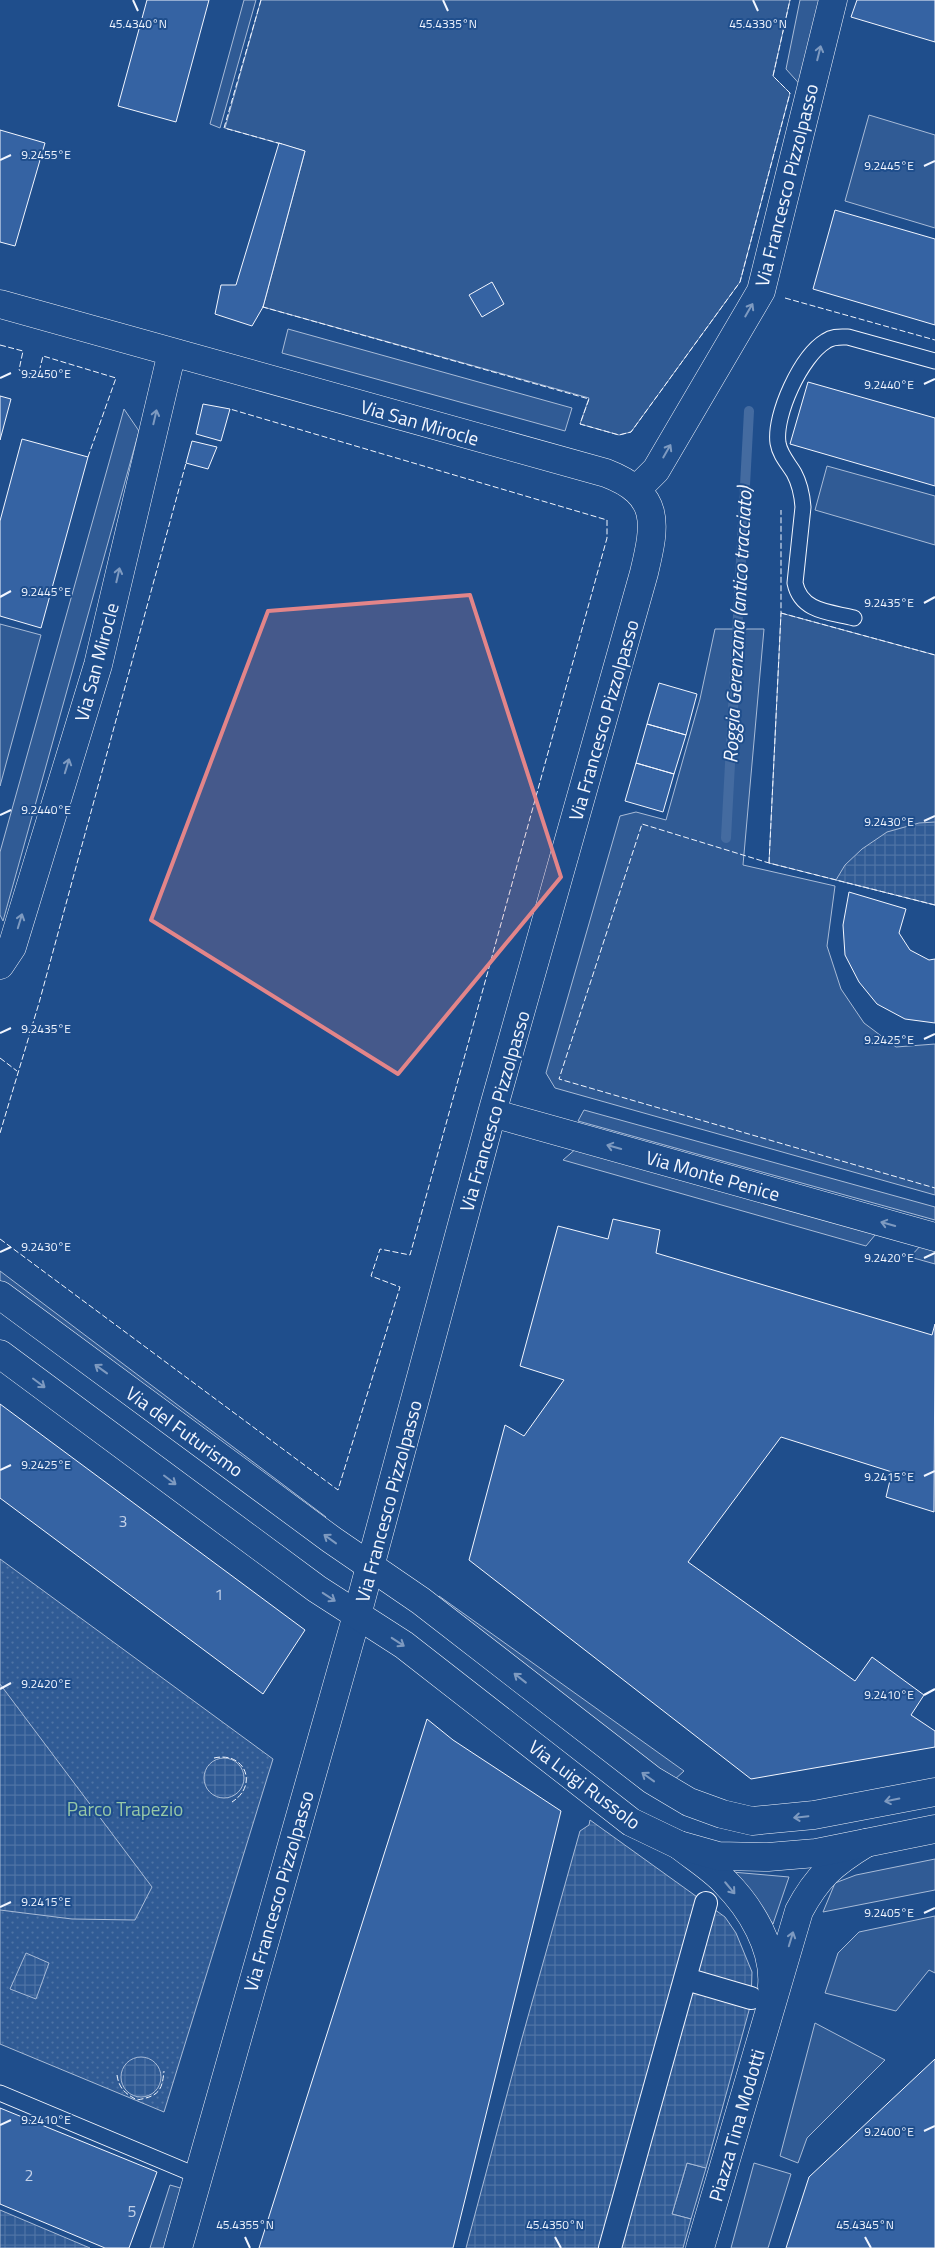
<svg xmlns="http://www.w3.org/2000/svg" width="935" height="2248" font-family="'Titillium Web',sans-serif">
	<style>
		.built { fill: #305b95; stroke: #a8bbd7 }
		.garden { fill: url(#garden-dots); stroke: #a8bbd7 }
		.plaza { fill: url(#plaza-grid); stroke: #a8bbd7 }
		.lines { fill: none; stroke-linecap: round; stroke-linejoin: round }
		.stream { stroke: #446ba0; stroke-width: 10 }
		.building { fill: #3563a3; stroke: #f2f6ff }
		.service-casing { stroke: #f2f6ff; stroke-width: 17 }
		.pedestrian-casing { stroke: #f2f6ff; stroke-width: 24 }
		.minor-casing { stroke: #f2f6ff; stroke-width: 29 }
		.tertiary-casing { stroke: #f2f6ff; stroke-width: 29 }
		.service { stroke: #1f4e8c; stroke-width: 15 }
		.pedestrian { stroke: #1f4e8c; stroke-width: 22 }
		.minor { stroke: #1f4e8c; stroke-width: 28 }
		.tertiary { stroke: #1f4e8c; stroke-width: 28 }
		.fence { stroke: #f2f6ff; stroke-width: 1; stroke-dasharray: 6 2.5; stroke-linecap: butt }
		.oneway { stroke: #7e9ac0 }
		.marked { fill: #e38589; fill-opacity: 0.2; stroke: #e38589; stroke-width: 4; stroke-linejoin: round }
		.ticks { fill: none; stroke: #f2f6ff; stroke-width: 2 }
		.labels { text-anchor: middle; dominant-baseline: central; stroke-width: 4; stroke-linejoin: round; paint-order: stroke }
		.number-label { font-size: 16px; fill: #c3d1e8 }
		.street-label { font-size: 19px; fill: #f2f6ff; stroke: #1f4e8c }
		.park-label { font-size: 19px; fill: #97c8a6; stroke: #1f4e8c }
		.water-label { font-size: 20px; font-style: italic; fill: #f2f6ff; stroke: #1f4e8c }
		.ticks-label { font-size: 12px; text-anchor: middle; fill: #f2f6ff; stroke: #1f4e8c; stroke-width: 4; stroke-linejoin: round; paint-order: stroke }
	</style>
	<defs>
		<pattern id="garden-dots" width="8" height="8" patternUnits="userSpaceOnUse" patternTransform="scale(1.25)"><rect width="8" height="8" fill="#305b95"/><path d="M2 2h.1M6 6h.1" fill="none" stroke="#4e73a5" stroke-width="1.8" stroke-linecap="round"/></pattern>
		<pattern id="plaza-grid" width="8" height="8" patternUnits="userSpaceOnUse" patternTransform="scale(1.25)"><rect width="8" height="8" fill="#305b95"/><path d="M0 4h8M4 0v8" fill="none" stroke="#4e73a5"/></pattern>
	</defs>
	<rect width="100%" height="100%" fill="#1f4e8c"/>
	<!-- built -->
	<path class="built" d="M244,0H256L220,128L210,124Z
		M261,0H790L773,76L790,93L740,282L631,432L619,435L580,424L589,398L263,307L305,151L225,128Z
		M800,0H823L804,89L786,69Z
		M869,115L935,135V228L845,201Z
		M288,329L572,408L565,431L282,353Z
		M124,409L139,431L3,921L0,915V852Z
		M827,466L935,496V545L815,510Z
		M781,613L935,655V905L769,863Z
		M0,624L41,635L0,786Z
		M715,629H764L743,865L835,886L827,946L841,989L864,1023L896,1047L935,1044V1195L555,1088L546,1073L620,816L636,812L666,820L700,699Z
		M584,1110L935,1207V1220L578,1121Z
		M578,1147L880,1229L866,1246L563,1160Z
		M923,1243L935,1247V1264L910,1257Z
		M0,1271L326,1517L321,1523L0,1285Z
		M439,1596L684,1771L673,1781L435,1605Z
		M935,1859V1890L823,1912L835,1883L856,1875Z
		M732,1872L789,1877L773,1924Z
		M935,1916V1973L929,1970L896,2011L825,1993L838,1953L859,1932Z
		M815,2023L885,2060L807,2138L798,2163L780,2156Z
		M687,2163L706,2168L691,2219L672,2214Z
		M754,2163L791,2174L768,2248H731Z
		M170,2185L184,2189L166,2248H150Z"/>
	<!-- garden -->
	<path class="garden" d="M0,1559L273,1759L164,2112L0,2044Z"/>
	<!-- plaza -->
	<path class="plaza" d="M935,822V905L836,880L845,865L862,849L887,832L919,823Z
		M0,1684L152,1887L135,1920L72,1919L0,1910Z
		M204 1778a20 20 0 1 1 40 0a20 20 0 1 1-40 0Z
		M590,1820L725,1917L736,1933L752,1972L751,2003L706,2168L687,2163L672,2214L691,2219L683,2248H466L522,2038L580,1831L589,1825Z
		M26,1953L49,1963L36,1999L10,1989Z
		M121 2077a20 20 0 1 1 40 0a20 20 0 1 1-40 0Z
		M0,2210L90,2248H0Z"/>
	<g class="lines">
		<!-- stream -->
		<path class="stream" d="M726,838L749,411"/>
	</g>
	<!-- building -->
	<path class="building" d="M147,0H209L176,122L118,106Z
		M857,0H935V42L851,17Z
		M0,130L45,143L15,246L0,242Z
		M279,143L305,151L263,307L252,326L215,314L221,285H236Z
		M835,210L935,239V325L813,289Z
		M492,282L504,304L482,317L469,295Z
		M808,382L935,418V486L790,444Z
		M0,396L11,399L0,440Z
		M203,404L230,409L221,441L196,434Z
		M22,439L88,457L41,628L0,616V521Z
		M192,441L217,447L208,469L186,463Z
		M659,683L697,694L686,735L647,724Z
		M647,724L686,735L674,774L636,763Z
		M636,763L674,774L663,812L625,801Z
		M849,892L906,909L899,933L910,950L929,960L935,959V1023L905,1019L877,1004L859,982L845,955L843,925Z
		M613,1219L660,1230L656,1253L932,1335L935,1324L934,1512L886,1497L892,1472L781,1437L688,1562L855,1681L872,1657L924,1695L911,1715L935,1731V1747L751,1779L469,1560L505,1425L524,1436L564,1380L520,1366L558,1226L608,1239Z
		M0,1404L305,1630L263,1694L0,1498Z
		M427,1719L453,1740L561,1811L453,2248H259Z
		M935,2059V2248H786L809,2177Z
		M0,2108L157,2172L129,2248H105L0,2204Z"/>
	<g class="lines">
		<defs>
			<path id="service" d="M854,618C830,612 801,612 795,583L803,507C802,494 800,484 794,473C788,463 780,455 778,443C774,415 801,356 826,341C833,336 840,337 848,337L935,361
				M0,2093L198,2176"/>
			<path id="pedestrian" d="M686,1979L751,1998
				M610,2248L706,1903"/>
			<path id="minor" d="M0,304L606,473C661,494 656,523 644,573L492,1113L357,1615L178,2248
				M637,489L656,470L761,291L833,0
				M0,965L12,947L98,665L172,352
				M492,1113L935,1237
				M679,1845C694,1857 712,1868 725,1882C751,1908 775,1948 772,1986
				M700,2248L799,1911C817,1877 833,1863 866,1843"/>
			<path id="tertiary" d="M0,1295L332,1540L421,1601L652,1780L689,1802L722,1814L752,1821L814,1815L935,1792
				M0,1354L317,1589L404,1645L631,1822L679,1845L718,1856L768,1857L816,1853L935,1829"/>
		</defs>
		<!-- service casing -->
		<use href="#service" class="service-casing"/>
		<!-- pedestrian casing -->
		<use href="#pedestrian" class="pedestrian-casing"/>
		<!-- minor casing -->
		<use href="#minor" class="minor-casing"/>
		<!-- tertiary casing -->
		<use href="#tertiary" class="tertiary-casing"/>
		<!-- service -->
		<use href="#service" class="service"/>
		<!-- pedestrian -->
		<use href="#pedestrian" class="pedestrian"/>
		<!-- minor -->
		<use href="#minor" class="minor"/>
		<!-- tertiary -->
		<use href="#tertiary" class="tertiary"/>
		<!-- fence -->
		<path class="fence" d="M261,0L224,128L282,144
			M785,298L935,340
			M263,306V307L589,399L580,424L619,435L631,432L740,282L790,93L773,76L790,0
			M0,345L23,351L19,370L38,376L43,356L116,378L88,457
			M781,613L935,655
			M769,863L781,613V510
			M935,905L769,863L642,824L559,1079L935,1188
			M0,1058L17,1071
			M0,1133L39,1003L186,463
			M0,1239L338,1490L400,1287L371,1276L380,1249L410,1255L607,538V520L230,409
			M214,1758C245,1751 259,1785 232,1802
			M117,2075C119,2089 126,2094 137,2100C158,2096 162,2092 164,2071"/>
	</g>
	<!-- one-way arrows -->
	<defs><path id="oneway-shaft" d="M-6 0H5M1.5-3L5.5 0L1.5 3" fill="none" stroke-width="1.6" stroke-linecap="round" stroke-linejoin="round" transform="scale(1.25)"/></defs>
	<g class="oneway">
		<use href="#oneway-shaft" transform="translate(819 53) rotate(-76)"/>
		<use href="#oneway-shaft" transform="translate(749 310) rotate(-60)"/>
		<use href="#oneway-shaft" transform="translate(155 417) rotate(-77)"/>
		<use href="#oneway-shaft" transform="translate(667 451) rotate(-60)"/>
		<use href="#oneway-shaft" transform="translate(118 575) rotate(-77)"/>
		<use href="#oneway-shaft" transform="translate(67 766) rotate(-73)"/>
		<use href="#oneway-shaft" transform="translate(20 921) rotate(-73)"/>
		<use href="#oneway-shaft" transform="translate(614 1147) rotate(-164)"/>
		<use href="#oneway-shaft" transform="translate(888 1224) rotate(-164)"/>
		<use href="#oneway-shaft" transform="translate(101 1369) rotate(-144)"/>
		<use href="#oneway-shaft" transform="translate(39 1383) rotate(37)"/>
		<use href="#oneway-shaft" transform="translate(170 1480) rotate(37)"/>
		<use href="#oneway-shaft" transform="translate(330 1539) rotate(-144)"/>
		<use href="#oneway-shaft" transform="translate(329 1597) rotate(33)"/>
		<use href="#oneway-shaft" transform="translate(398 1642) rotate(33)"/>
		<use href="#oneway-shaft" transform="translate(520 1678) rotate(-142)"/>
		<use href="#oneway-shaft" transform="translate(648 1777) rotate(-144)"/>
		<use href="#oneway-shaft" transform="translate(892 1800) rotate(169)"/>
		<use href="#oneway-shaft" transform="translate(801 1817) rotate(174)"/>
		<use href="#oneway-shaft" transform="translate(730 1888) rotate(50)"/>
		<use href="#oneway-shaft" transform="translate(791 1939) rotate(-73)"/>
	</g>
	<!-- marked area -->
	<path class="marked" d="M470,595L561,877L398,1074L151,920L268,611Z"/>
	<!-- ticks -->
	<path class="ticks" d="M133,0L138,11M443,0L448,11M753,0L758,11M0,160L11,155M924,166L935,161M0,378L11,373M924,384L935,379M0,597L11,591M924,603L935,597M0,815L11,810M924,821L935,816M0,1033L11,1028M924,1039L935,1034M0,1252L11,1247M924,1258L935,1253M0,1470L11,1465M924,1476L935,1471M0,1689L11,1683M924,1695L935,1689M0,1907L11,1902M924,1913L935,1908M0,2125L11,2120M924,2131L935,2126M245,2237L250,2248M555,2237L561,2248M865,2237L871,2248"/>
	<g class="labels">
		<!-- number labels -->
		<g class="number-label">
			<text x="123" y="1521">3</text>
			<text x="219" y="1594">1</text>
			<text x="29" y="2175">2</text>
			<text x="132" y="2211">5</text>
		</g>
		<!-- street labels -->
		<g class="street-label">
			<text transform="translate(786 185) rotate(-76)">Via Francesco Pizzolpasso</text>
			<text transform="translate(420 422) rotate(16)">Via San Mirocle</text>
			<text transform="translate(96 662) rotate(-75)">Via San Mirocle</text>
			<text transform="translate(603 720) rotate(-74)">Via Francesco Pizzolpasso</text>
			<text transform="translate(494 1111) rotate(-74)">Via Francesco Pizzolpasso</text>
			<text transform="translate(713 1175) rotate(16)">Via Monte Penice</text>
			<text transform="translate(185 1431) rotate(36)">Via del Futurismo</text>
			<text transform="translate(388 1501) rotate(-75)">Via Francesco Pizzolpasso</text>
			<text transform="translate(585 1784) rotate(37)">Via Luigi Russolo</text>
			<text transform="translate(278 1891) rotate(-74)">Via Francesco Pizzolpasso</text>
			<text transform="translate(736 2125) rotate(-74)">Piazza Tina Modotti</text>
		</g>
		<!-- park labels -->
		<g class="park-label">
			<text x="125" y="1808">Parco Trapezio</text>
		</g>
		<!-- water labels -->
		<g class="water-label">
			<text transform="translate(737 625) rotate(-87)">Roggia Gerenzana (antico tracciato)</text>
		</g>
	</g>
	<g class="ticks-label">
		<text x="758" y="28">45.4330°N</text>
		<text x="138" y="28">45.4340°N</text>
		<text x="448" y="28">45.4335°N</text>
		<text x="46" y="159">9.2455°E</text>
		<text x="889" y="170">9.2445°E</text>
		<text x="46" y="378">9.2450°E</text>
		<text x="889" y="389">9.2440°E</text>
		<text x="46" y="596">9.2445°E</text>
		<text x="889" y="607">9.2435°E</text>
		<text x="46" y="814">9.2440°E</text>
		<text x="889" y="826">9.2430°E</text>
		<text x="46" y="1033">9.2435°E</text>
		<text x="889" y="1044">9.2425°E</text>
		<text x="46" y="1251">9.2430°E</text>
		<text x="889" y="1262">9.2420°E</text>
		<text x="46" y="1469">9.2425°E</text>
		<text x="889" y="1481">9.2415°E</text>
		<text x="46" y="1688">9.2420°E</text>
		<text x="889" y="1699">9.2410°E</text>
		<text x="46" y="1906">9.2415°E</text>
		<text x="889" y="1917">9.2405°E</text>
		<text x="46" y="2124">9.2410°E</text>
		<text x="889" y="2136">9.2400°E</text>
		<text x="245" y="2229">45.4355°N</text>
		<text x="555" y="2229">45.4350°N</text>
		<text x="865" y="2229">45.4345°N</text>
	</g>
</svg>
